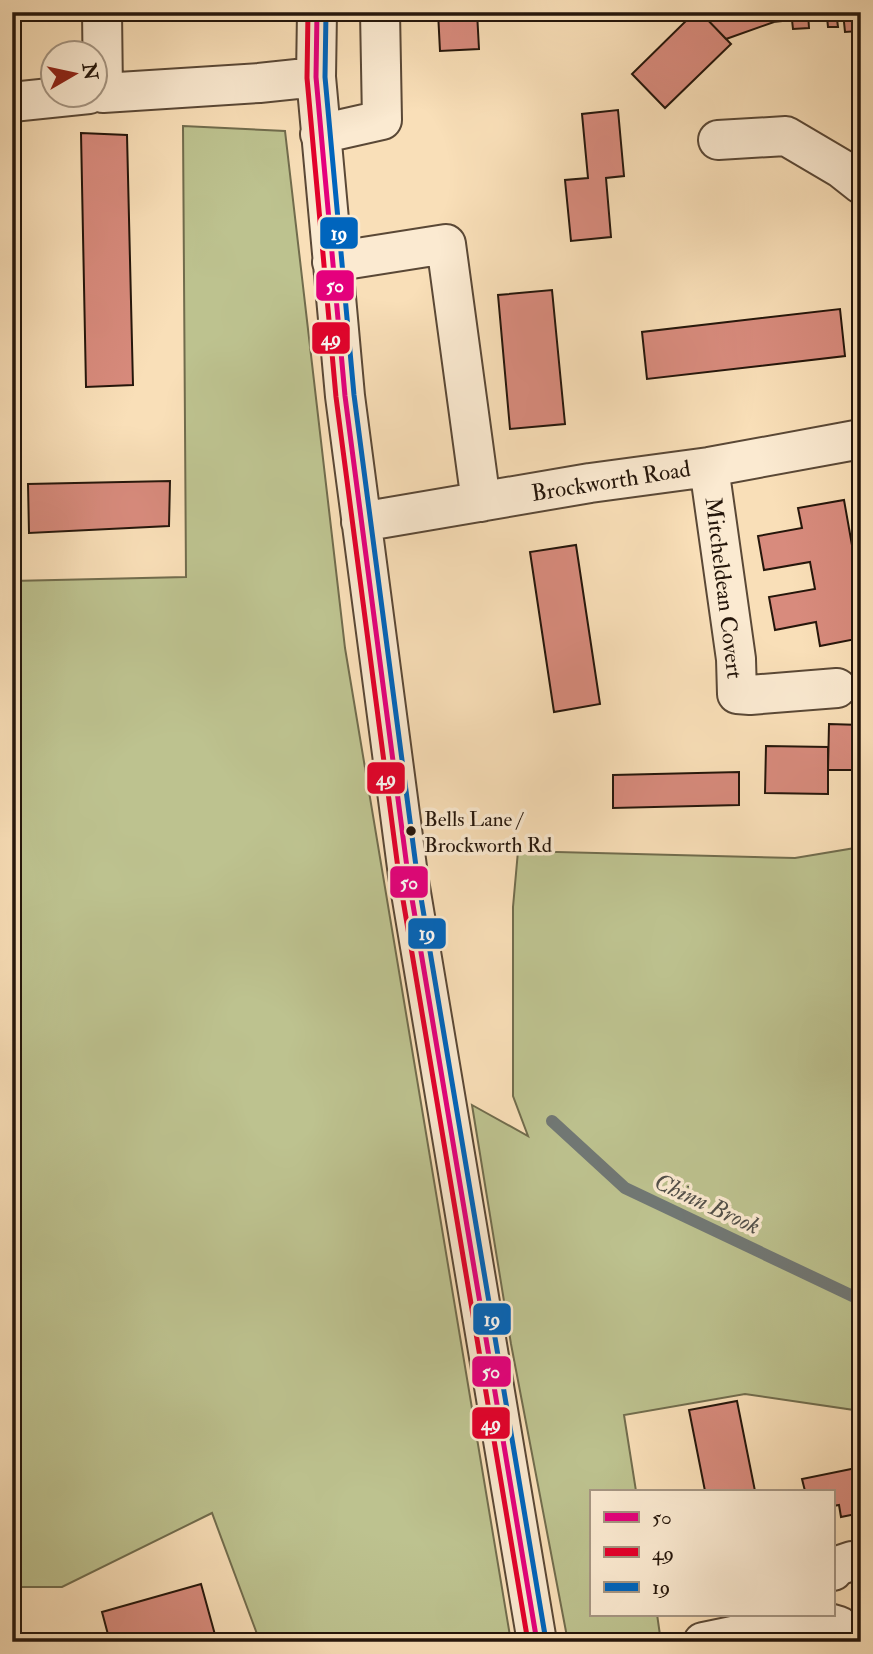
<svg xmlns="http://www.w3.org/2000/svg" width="873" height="1654" font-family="'IM FELL Double Pica',serif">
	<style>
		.green { fill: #bdc28f; stroke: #716c4d; stroke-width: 2 }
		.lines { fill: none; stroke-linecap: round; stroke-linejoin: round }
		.stream { stroke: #717875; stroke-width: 12 }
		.building { fill: #d88b7d; stroke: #25160b; stroke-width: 2 }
		.minor-casing { stroke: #5a4836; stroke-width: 42 }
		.minor { stroke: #fbead1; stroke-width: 38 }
		.bus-1-casing { stroke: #fbead1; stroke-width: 10 }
		.bus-2-casing { stroke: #fbead1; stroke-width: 10 }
		.bus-3-casing { stroke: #fbead1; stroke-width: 10 }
		.bus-1 { stroke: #e5007d; stroke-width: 5 }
		.bus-2 { stroke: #e4002b; stroke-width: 5 }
		.bus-3 { stroke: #0065bd; stroke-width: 5 }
		.bus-dot { fill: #25160b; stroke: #fbead1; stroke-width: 2.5 }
		.labels { text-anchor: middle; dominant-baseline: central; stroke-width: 7; stroke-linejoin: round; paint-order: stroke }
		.bus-label { font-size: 21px; fill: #25160b; stroke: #fbead1; text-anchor: start }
		.street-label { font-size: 23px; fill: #25160b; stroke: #fbead1 }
		.water-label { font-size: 24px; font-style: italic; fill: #514f49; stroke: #fbead1 }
		.line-badge { stroke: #fbead1; stroke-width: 2.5 }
		.badge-label { font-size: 19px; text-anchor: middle; font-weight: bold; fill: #fff }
	</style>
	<rect width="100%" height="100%" fill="#f9dfb8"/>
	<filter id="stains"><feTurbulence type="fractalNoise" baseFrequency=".00286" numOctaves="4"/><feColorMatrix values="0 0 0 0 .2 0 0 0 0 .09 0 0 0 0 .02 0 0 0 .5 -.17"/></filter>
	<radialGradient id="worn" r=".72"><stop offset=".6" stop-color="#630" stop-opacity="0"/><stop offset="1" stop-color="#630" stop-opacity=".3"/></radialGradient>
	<!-- green -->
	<path class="green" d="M183,126L285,131L345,648L511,1642H260L212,1513L62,1587H12V581L186,577Z
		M861,847V1411L745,1394L624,1415L636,1491H591V1614H657L661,1642H568L511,1344L472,1105L528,1136L513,1096V907L518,851L795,858Z"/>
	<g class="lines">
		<!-- stream -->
		<path class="stream" d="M552,1121L625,1188L861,1300"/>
	</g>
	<!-- building -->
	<path class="building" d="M438,12H477L479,49L440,51Z
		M695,12H700L731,44L665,108L632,74Z
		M707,12H773L774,22L726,39L702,14Z
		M773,12H808L809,28L793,29L792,20L774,22Z
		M808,12H843V18L837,19L838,27H828L827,17L808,19Z
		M843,12H861V40L859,31L845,32Z
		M618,110L624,176L606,178L611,237L571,241L565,180L588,178L582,114Z
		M81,133L127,135L133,385L86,387Z
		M552,290L565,424L510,429L498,295Z
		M840,309L845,356L647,379L642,332Z
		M170,481L169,526L29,533L28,484Z
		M844,500L861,596V638L820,646L816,622L775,630L769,597L815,589L810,562L764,570L758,536L802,528L798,508Z
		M576,545L600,704L554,712L530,552Z
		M829,724L861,725V770H828Z
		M766,746L828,747V794L765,793Z
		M739,772V805L613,808V775Z
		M737,1401L755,1491H705L689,1410Z
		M861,1467V1513L841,1517L839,1505L833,1506V1491H805L802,1479Z
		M201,1584L217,1642H110L102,1612Z"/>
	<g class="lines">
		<defs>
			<path id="minor" d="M102,12L103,93L259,83L316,77
				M317,12L316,77L345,396L408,875L537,1642
				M12,102L89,94
				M320,134L382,120L380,12
				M718,140L786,136L842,169L861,184
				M332,262L446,244L481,502
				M709,467L736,659L737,694L750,695L837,688
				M361,522L590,483L709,467L861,439
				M833,1571L834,1567L852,1561L861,1563
				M703,1642L815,1619L839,1626L854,1642"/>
		</defs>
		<!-- minor casing -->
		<use href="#minor" class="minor-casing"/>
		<!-- minor -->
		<use href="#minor" class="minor"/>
		<defs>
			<path id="bus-1" d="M317,12L316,77L345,396L408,875L537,1642"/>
			<path id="bus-2" d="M308,12L307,78L336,397L399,876L528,1642"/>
			<path id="bus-3" d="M326,12L325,77L354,395L417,874L546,1641"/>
		</defs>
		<!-- bus-1 casing -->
		<use href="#bus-1" class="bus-1-casing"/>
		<!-- bus-2 casing -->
		<use href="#bus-2" class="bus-2-casing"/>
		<!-- bus-3 casing -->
		<use href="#bus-3" class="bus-3-casing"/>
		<!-- bus-1 -->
		<use href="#bus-1" class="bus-1"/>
		<!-- bus-2 -->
		<use href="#bus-2" class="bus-2"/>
		<!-- bus-3 -->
		<use href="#bus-3" class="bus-3"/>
	</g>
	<!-- markers -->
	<circle class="bus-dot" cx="411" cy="831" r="6"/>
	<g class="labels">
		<!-- bus labels -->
		<g class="bus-label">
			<text x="424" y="819">Bells Lane /<tspan x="424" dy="26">Brockworth Rd</tspan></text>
		</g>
		<!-- street labels -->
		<g class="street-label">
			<text transform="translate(611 481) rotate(-9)">Brockworth Road</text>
			<text transform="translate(724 588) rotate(83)">Mitcheldean Covert</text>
		</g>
		<!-- water labels -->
		<g class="water-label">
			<text transform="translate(707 1204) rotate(25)">Chinn Brook</text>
		</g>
	</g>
	<g class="line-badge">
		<rect x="319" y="216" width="40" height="34" rx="7" fill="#0065bd"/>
		<rect x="315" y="269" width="40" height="33" rx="7" fill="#e5007d"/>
		<rect x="311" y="321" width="40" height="34" rx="7" fill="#e4002b"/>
		<rect x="366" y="761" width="40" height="34" rx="7" fill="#e4002b"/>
		<rect x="389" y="865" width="40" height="34" rx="7" fill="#e5007d"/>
		<rect x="407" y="917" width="40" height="33" rx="7" fill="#0065bd"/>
		<rect x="472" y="1302" width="40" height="34" rx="7" fill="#0065bd"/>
		<rect x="471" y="1355" width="41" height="33" rx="7" fill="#e5007d"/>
		<rect x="471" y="1406" width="40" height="34" rx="7" fill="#e4002b"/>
	</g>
	<g class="badge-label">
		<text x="339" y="240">19</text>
		<text x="335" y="292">50</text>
		<text x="331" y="345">49</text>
		<text x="386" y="785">49</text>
		<text x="409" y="889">50</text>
		<text x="427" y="940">19</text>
		<text x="492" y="1326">19</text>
		<text x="491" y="1378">50</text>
		<text x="491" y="1430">49</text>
	</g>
	<!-- margin -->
	<rect width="873" height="1654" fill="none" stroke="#f9dfb8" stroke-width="42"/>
	<rect x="14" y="14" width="845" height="1626" fill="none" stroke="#25160b" stroke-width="3.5"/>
	<rect x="21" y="21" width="831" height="1612" fill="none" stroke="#25160b" stroke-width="2"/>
	<!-- legend -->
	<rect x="590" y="1490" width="245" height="126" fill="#fbead1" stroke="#a59582" stroke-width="2"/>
	<rect x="604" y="1512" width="35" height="10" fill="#e5007d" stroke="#a59582" stroke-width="2"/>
	<text x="652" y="1524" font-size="21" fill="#25160b">50</text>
	<rect x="604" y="1547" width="35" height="10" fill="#e4002b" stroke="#a59582" stroke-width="2"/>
	<text x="652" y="1560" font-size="21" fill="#25160b">49</text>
	<rect x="604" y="1582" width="35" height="10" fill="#0065bd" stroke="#a59582" stroke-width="2"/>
	<text x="652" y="1594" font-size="21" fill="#25160b">19</text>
	<!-- north arrow -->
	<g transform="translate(74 74) rotate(81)"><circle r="33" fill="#fbead1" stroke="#a59582" stroke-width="2"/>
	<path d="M0-5L12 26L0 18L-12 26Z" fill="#8f2418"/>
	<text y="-10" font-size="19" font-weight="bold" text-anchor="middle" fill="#25160b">N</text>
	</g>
	<rect width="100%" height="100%" filter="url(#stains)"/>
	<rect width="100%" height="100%" fill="url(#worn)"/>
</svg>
